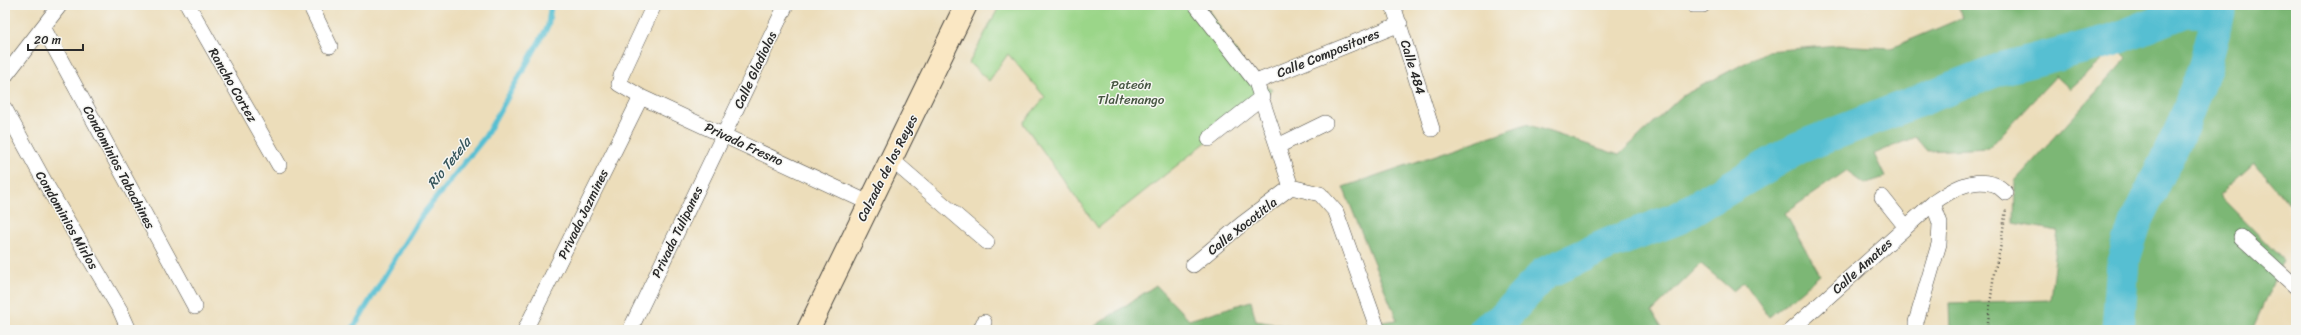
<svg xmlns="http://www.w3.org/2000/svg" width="2301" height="335" font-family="Sriracha,sans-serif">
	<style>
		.green { fill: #9bd689; stroke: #63805a }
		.forest { fill: #7cb775; stroke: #547150 }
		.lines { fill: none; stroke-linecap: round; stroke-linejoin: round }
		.stream { stroke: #56bfd2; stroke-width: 5.5 }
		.river { stroke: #56bfd2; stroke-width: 33 }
		.street-casing { stroke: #484640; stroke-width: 16 }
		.secondary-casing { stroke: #484640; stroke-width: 24 }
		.path { stroke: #484640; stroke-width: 2.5; stroke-dasharray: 1 3; stroke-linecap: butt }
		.street { stroke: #fff; stroke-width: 15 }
		.secondary { stroke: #fae7c3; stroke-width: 22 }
		.labels { text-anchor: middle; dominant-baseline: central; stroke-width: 3; stroke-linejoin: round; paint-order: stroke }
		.street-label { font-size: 13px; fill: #2b2b2b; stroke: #f6f6f2 }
		.park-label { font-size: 13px; fill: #475642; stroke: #f6f6f2 }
		.water-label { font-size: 14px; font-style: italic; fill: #38575d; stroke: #f6f6f2 }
	</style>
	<rect width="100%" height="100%" fill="#f6f6f2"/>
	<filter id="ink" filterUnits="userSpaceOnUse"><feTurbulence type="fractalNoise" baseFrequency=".025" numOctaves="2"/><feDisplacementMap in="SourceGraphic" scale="8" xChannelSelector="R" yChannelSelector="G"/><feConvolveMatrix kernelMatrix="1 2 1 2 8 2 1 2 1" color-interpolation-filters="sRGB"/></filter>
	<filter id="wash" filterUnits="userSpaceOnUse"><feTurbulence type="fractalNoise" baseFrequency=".012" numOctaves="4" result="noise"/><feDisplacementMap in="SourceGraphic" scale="16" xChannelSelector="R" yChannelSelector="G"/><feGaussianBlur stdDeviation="0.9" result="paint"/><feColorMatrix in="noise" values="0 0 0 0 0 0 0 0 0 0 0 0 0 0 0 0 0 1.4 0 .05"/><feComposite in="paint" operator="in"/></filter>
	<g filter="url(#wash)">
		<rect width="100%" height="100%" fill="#ecddba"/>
		<!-- green -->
		<path class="green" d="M1000,5H1205L1256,82L1272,90L1098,228L1023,123L1045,97L1008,54L989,81L969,63Z"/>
		<!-- forest -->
		<path class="forest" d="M1958,5H2296V212L2254,163L2219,195L2283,260L2252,330H1950L1949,303L2050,300L2058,231L2014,223L2015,181L2127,58L2116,47L2070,89L2056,76L1989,148L1927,151L1915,137L1874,154L1885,177L1864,184L1846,171L1785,213L1820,275L1769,317L1744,282L1733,291L1701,264L1652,312L1664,330H1329L1397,320L1343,187L1526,124L1619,155L1682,96L1768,51L1838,45L1891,48L1962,18Z
			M1156,285L1189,320L1251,301L1256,321L1312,330H1089Z"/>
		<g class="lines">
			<!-- stream -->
			<path class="stream" d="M352,330L419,219L485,137L548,26L551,5"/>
			<!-- river -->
			<path class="river" d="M1485,330L1501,320L1545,273L1609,244L1676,219L1798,148L2000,69L2113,40L2185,11L2219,12L2205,65L2182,127L2135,224L2123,262L2118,330"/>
		</g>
	</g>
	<g filter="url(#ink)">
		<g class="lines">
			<defs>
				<path id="street" d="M188,5L279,165
					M310,5L330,46
					M654,5L621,76L619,84L641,97L869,203
					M1196,5L1256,82L1291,187
					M1393,5L1432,129
					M1693,5H1703
					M43,27L195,307
					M5,76L60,5
					M1256,82L1400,24
					M5,109L47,186L120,310L129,330
					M1209,139L1262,97
					M1278,146L1325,123
					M892,160L987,242
					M1291,187L1320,194L1336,212L1378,330
					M1882,197L1906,227
					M2241,237L2296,287
					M1193,265L1242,224L1291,187
					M525,330L641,97
					M630,330L786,5
					M980,330L984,322
					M1791,330L1933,203C1950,191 1971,177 1993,184C1998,185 2002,190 2006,193
					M1916,330V322L1939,244L1940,223L1933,203"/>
				<path id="secondary" d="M808,330L966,5"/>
			</defs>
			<!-- street casing -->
			<use href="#street" class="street-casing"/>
			<!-- secondary casing -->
			<use href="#secondary" class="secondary-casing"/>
			<!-- path -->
			<path class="path" d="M1987,330L1994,273L2000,250L2006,209"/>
			<!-- street -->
			<use href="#street" class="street"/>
			<!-- secondary -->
			<use href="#secondary" class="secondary"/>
		</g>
	</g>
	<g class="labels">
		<!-- street labels -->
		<g class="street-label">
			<text transform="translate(1328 53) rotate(-22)">Calle Compositores</text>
			<text transform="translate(1413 67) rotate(73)">Calle 484</text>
			<text transform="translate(755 70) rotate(-65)">Calle Gladiolas</text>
			<text transform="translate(233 85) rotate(60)">Rancho Cortez</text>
			<text transform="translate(744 144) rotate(25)">Privada Fresno</text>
			<text transform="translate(119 167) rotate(62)">Condominios Tabachines</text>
			<text transform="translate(887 168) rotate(-63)">Calzada de los Reyes</text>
			<text transform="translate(583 214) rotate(-64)">Privada Jazmines</text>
			<text transform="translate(67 220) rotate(60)">Condominios Mirlos</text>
			<text transform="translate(1242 226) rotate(-38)">Calle Xocotitla</text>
			<text transform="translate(677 232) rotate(-64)">Privada Tulipanes</text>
			<text transform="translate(1862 266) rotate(-42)">Calle Amates</text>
		</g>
		<!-- park labels -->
		<g class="park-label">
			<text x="1131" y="84">Pateón<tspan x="1131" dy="15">Tlaltenango</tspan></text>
		</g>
		<!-- water labels -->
		<g class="water-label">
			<text transform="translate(449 163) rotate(-51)">Rio Tetela</text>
		</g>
	</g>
	<!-- margin -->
	<rect width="2301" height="335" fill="none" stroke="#f6f6f2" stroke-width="20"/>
	<!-- scale -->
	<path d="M28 44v6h55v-6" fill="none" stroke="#2b2b2b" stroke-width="2"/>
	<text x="34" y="44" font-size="12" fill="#2b2b2b" stroke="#f6f6f2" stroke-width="3" paint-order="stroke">20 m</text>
</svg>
